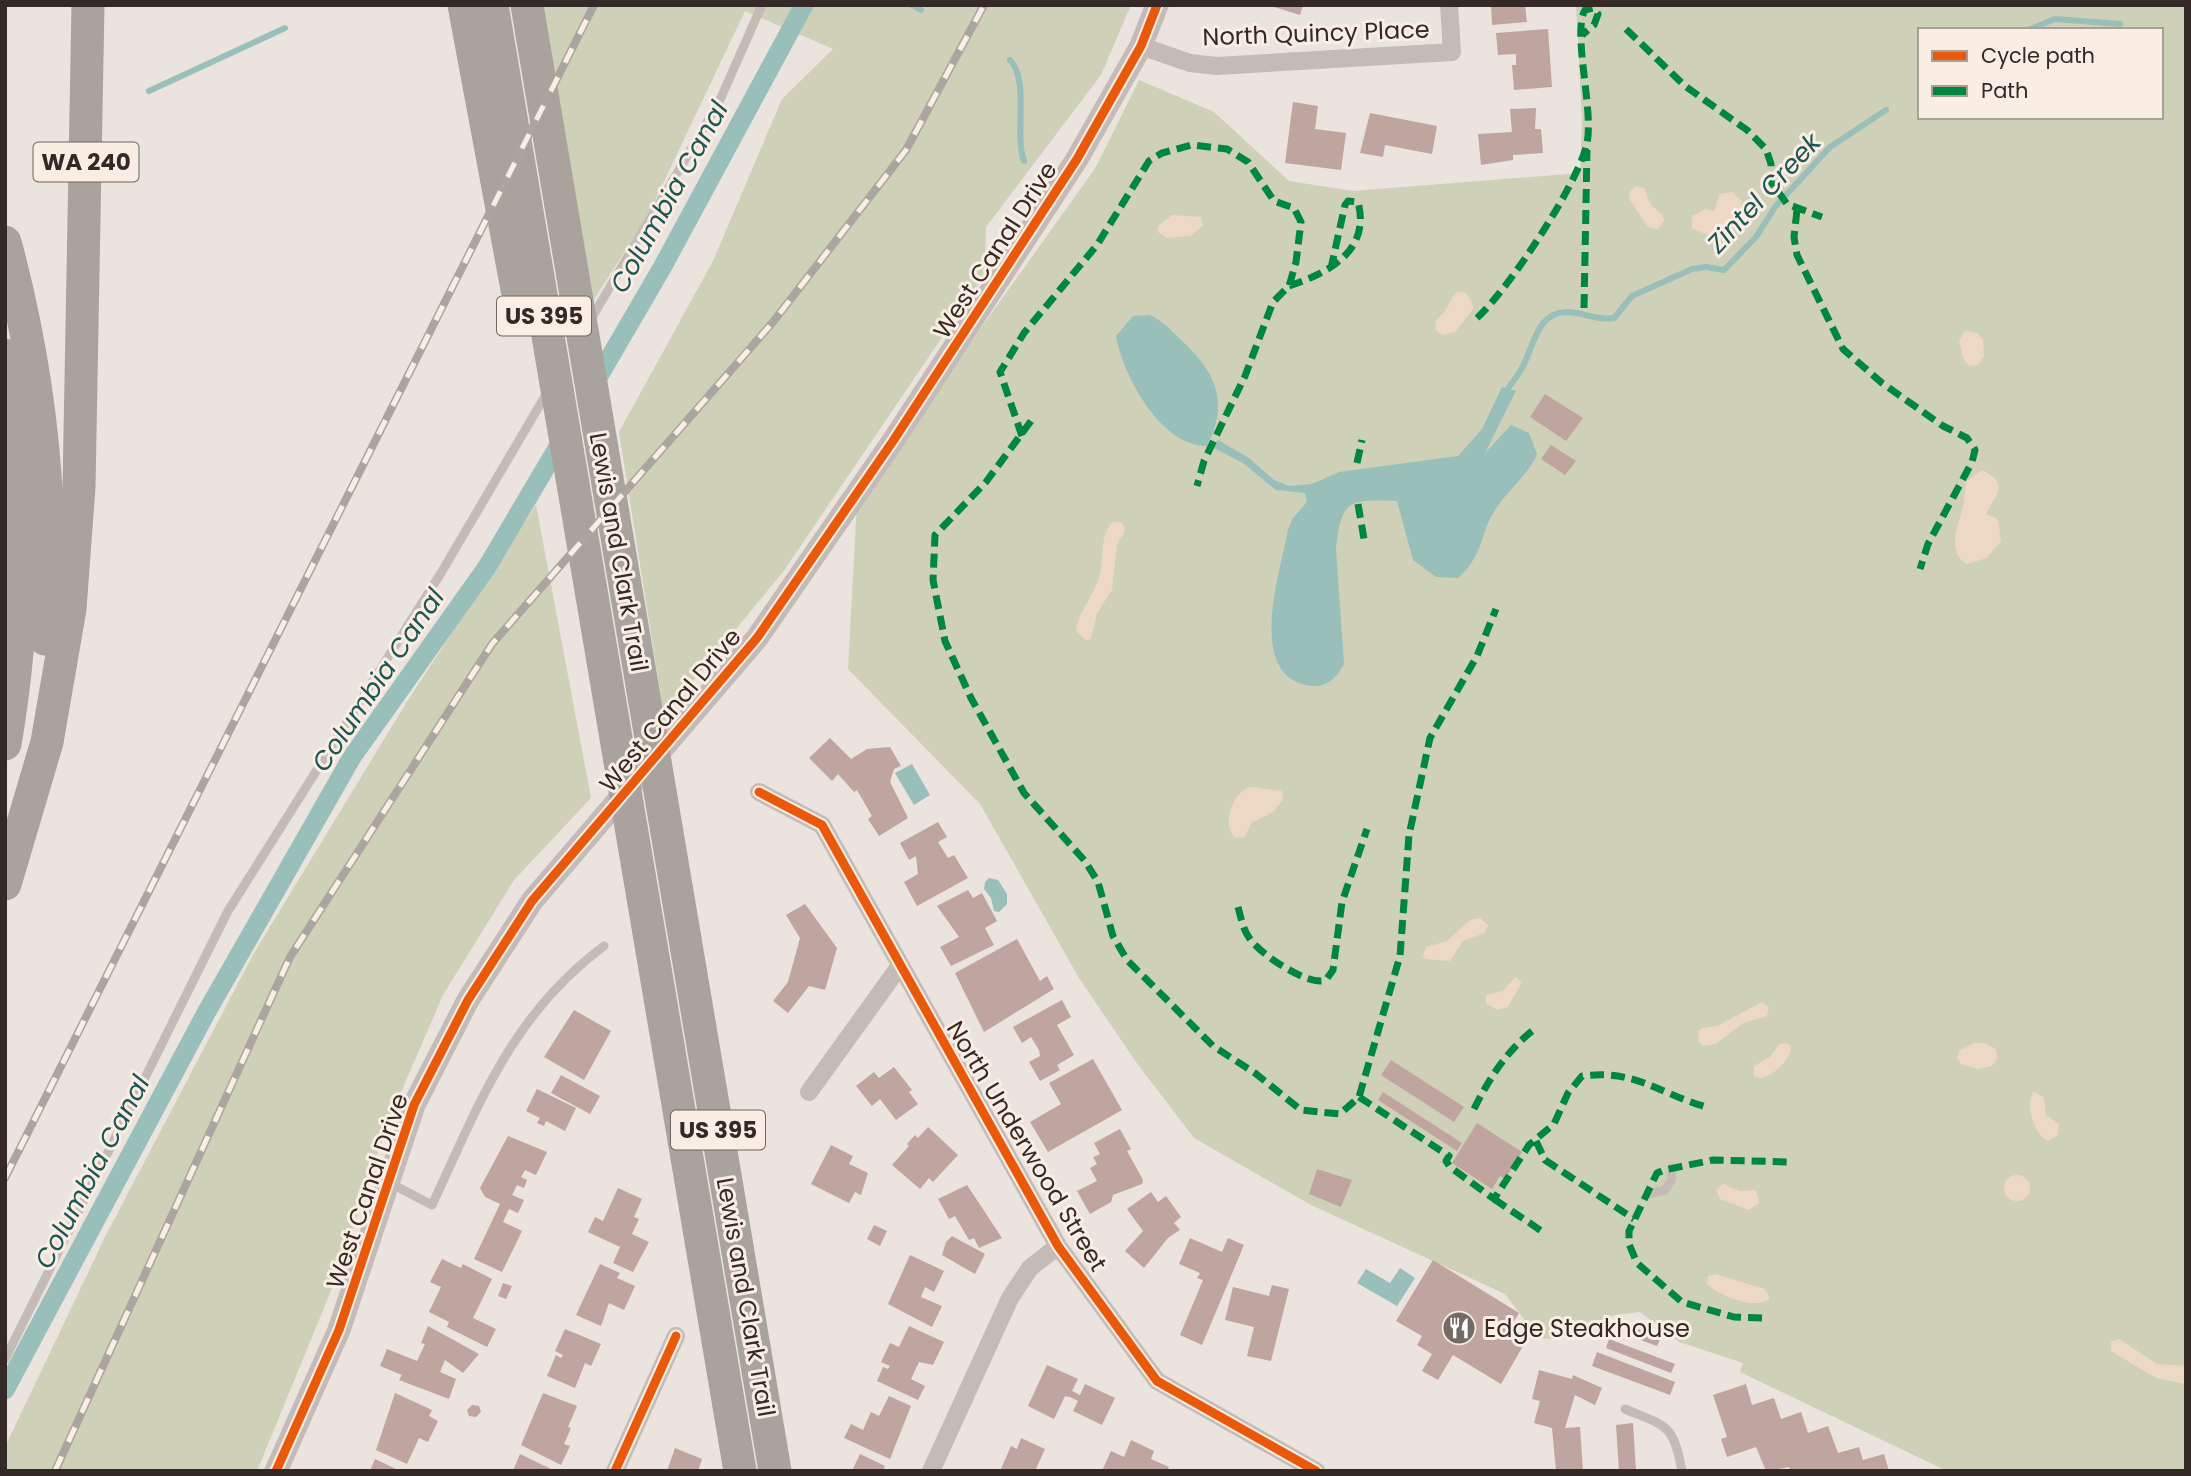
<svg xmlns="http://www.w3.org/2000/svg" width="2191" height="1476" font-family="Poppins,sans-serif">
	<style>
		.green { fill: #cfd0b8; fill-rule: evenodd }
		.sand { fill: #edd9c3 }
		.water { fill: #99bfba }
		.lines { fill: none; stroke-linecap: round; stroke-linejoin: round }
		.stream { stroke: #99bfba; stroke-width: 6 }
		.canal { stroke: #99bfba; stroke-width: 19 }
		.building { fill: #bfa49f }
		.service { stroke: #c4bbb7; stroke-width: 9 }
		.minor { stroke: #c4bbb7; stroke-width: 18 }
		.tertiary { stroke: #c4bbb7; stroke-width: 23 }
		.motorway { stroke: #aaa29d; stroke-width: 33 }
		.rail-casing { stroke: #aba5a2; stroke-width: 8 }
		.rail { stroke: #f9ede4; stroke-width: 5; stroke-dasharray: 16; stroke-linecap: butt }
		.quiet { stroke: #00873e; stroke-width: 7; stroke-dasharray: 14 7; stroke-linecap: butt }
		.cycleway-casing { stroke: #f9ede4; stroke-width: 13 }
		.cycleway { stroke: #e8590c; stroke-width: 9 }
		.labels { text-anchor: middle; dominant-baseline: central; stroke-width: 6; stroke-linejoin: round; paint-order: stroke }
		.shield { fill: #f9ede4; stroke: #6f645f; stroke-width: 2 }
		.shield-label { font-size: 23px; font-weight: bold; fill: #342926 }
		.street-label { font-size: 24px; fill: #342926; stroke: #f9ede4 }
		.poi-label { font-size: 24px; fill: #342926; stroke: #f9ede4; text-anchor: start }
		.water-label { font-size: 26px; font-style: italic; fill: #1b5653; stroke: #f9ede4 }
	</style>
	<rect width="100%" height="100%" fill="#ebe3de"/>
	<!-- green -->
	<path class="green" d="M544,5H1131L1101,75L986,227L985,274L783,572L664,716L619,432L713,261L782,99L833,49L745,11L647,217L593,301Z
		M1576,5H2186V1471H1947L1740,1372L1743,1363L1679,1342L1640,1312L1615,1315L1560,1339L1527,1338L1532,1330L1505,1294L1311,1205L1194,1138L1136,1062L1079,978L980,804L848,669L857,502L1096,167L1139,80L1214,112L1289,181L1353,191L1580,173L1582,121ZM1920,30H2161V117H1920Z
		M536,505L591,798L514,880L443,995L389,1120L335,1281L257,1471H5V1447L106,1235L254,953L408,700Z"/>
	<!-- sand -->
	<path class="sand" d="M1635,186L1644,188L1651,205L1663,215L1664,221L1658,229L1648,227L1630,200L1629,193Z
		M1732,192L1742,201L1736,222L1711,236L1692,229V216L1705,209L1714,211L1720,194Z
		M1172,215L1201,217L1203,225L1191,236L1166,238L1158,232V226Z
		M1456,292C1466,289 1473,300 1473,309L1455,332L1442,335L1436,330L1435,322L1445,311Z
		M1965,331L1977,333L1983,340L1984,356L1978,365L1969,366L1963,358L1959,341Z
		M1982,470C2011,484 1995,495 1986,514L1998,519L2001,541L1987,558L1967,564C1947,553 1957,527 1962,511C1965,502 1964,491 1966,482Z
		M1113,522H1122L1125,530L1117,545L1112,590L1097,613L1091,639L1086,640L1076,631C1079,609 1095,595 1100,574C1104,558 1100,532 1113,522Z
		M1252,787L1282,791L1283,800L1273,812L1251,823L1245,837L1235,838C1221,824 1233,790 1252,787Z
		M1480,918L1488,925L1485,933L1463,941L1450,961L1425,959L1423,956L1426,947L1447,941L1470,920Z
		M1515,977L1522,982L1508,1007L1498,1010L1486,1004V995L1503,991Z
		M1762,1002L1769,1007L1767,1016L1743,1023L1716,1044L1703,1046L1699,1042L1698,1032L1702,1028L1717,1026Z
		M1787,1043L1791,1046C1791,1060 1774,1075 1761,1078L1754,1076V1066L1770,1057L1779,1044Z
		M1975,1043H1985L1996,1049L1997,1059L1992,1066L1978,1069L1961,1064L1957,1058L1960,1050Z
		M2034,1091L2044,1098L2046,1115L2059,1124L2058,1135L2048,1141C2034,1134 2024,1104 2034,1091Z
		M2004 1188a13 13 0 1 1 26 0a13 13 0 1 1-26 0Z
		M1723,1184L1740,1191L1756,1190L1759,1203L1749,1210L1720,1199L1716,1190Z
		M1715,1274L1765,1289L1770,1298C1757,1311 1718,1296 1707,1284L1708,1276Z
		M2119,1339L2157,1364L2186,1366V1384L2156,1378L2111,1351V1342Z"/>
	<!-- water -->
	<path class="water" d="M1150,315C1161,320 1171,330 1180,339C1215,371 1230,400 1207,446C1160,446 1123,375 1116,336L1133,316Z
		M1502,387L1516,391L1485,453L1511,425L1529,433L1537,454C1528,475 1510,488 1497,507C1479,532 1486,553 1458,578L1436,577L1413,560L1397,501C1351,500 1341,497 1336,549L1344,664C1337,677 1327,688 1311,686C1244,678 1281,570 1288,530L1293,518L1307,502L1305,493L1276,490L1243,463L1214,448L1218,440L1249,458L1274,480L1289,486L1312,484L1339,472L1458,456L1482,429Z
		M912,764L930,795L914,805L895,773Z
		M989,878L998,880L1007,894V904L999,912L994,911L991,898L984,889L985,882Z
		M1400,1268L1415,1278L1397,1306L1357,1283L1366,1269L1390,1283Z"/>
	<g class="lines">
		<!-- stream -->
		<path class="stream" d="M912,5L921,10
			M2028,30L2055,19L2120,24
			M1010,60C1030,81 1014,135 1024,161
			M149,91L285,28
			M1504,395C1509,385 1517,378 1522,368C1534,347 1536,313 1566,312C1583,312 1597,321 1614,318L1632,296L1692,269L1706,267L1724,270L1756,237L1775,207L1830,147L1886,110"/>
		<!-- canal -->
		<path class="canal" d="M592,388L663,266L804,5
			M5,1390L206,1013L352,757L487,567L565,435"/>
	</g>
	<!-- building -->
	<path class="building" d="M1268,5H1303L1300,15Z
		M1491,5H1525L1527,22L1492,25Z
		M1548,29L1552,87L1514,90L1512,65H1516V54L1498,55L1496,33Z
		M1293,102L1318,106L1315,129L1346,133L1341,170L1285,163Z
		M1536,108L1535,129H1541L1543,153L1513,155V160L1481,165L1478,134L1512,132L1510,109Z
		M1370,113L1437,126L1432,154L1385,145L1383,157L1360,153Z
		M1545,394L1583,418L1566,441L1530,417Z
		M1551,445L1576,461L1565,475L1541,459Z
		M830,738L851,759L867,749L890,747L901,766L894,769L890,782L908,818L879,836L868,819L872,816L857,790L854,792L838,774L832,781L809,758Z
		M938,822L947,837L938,842L948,858L954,855L968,878L917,906L904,882L918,874L916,856L909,860L900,843Z
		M968,890L973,898L982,893L997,921L985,928L994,945L951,966L940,947L959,937L937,906Z
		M805,904L837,948L825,990L809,986L788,1013L773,1001L788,982L800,938L786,915Z
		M1017,939L1040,981L1047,976L1054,989L984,1032L955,973Z
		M1062,1000L1071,1017L1057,1025L1074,1055L1057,1065L1060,1070L1040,1081L1029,1062L1040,1056L1039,1050L1031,1037L1022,1043L1013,1027Z
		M574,1010L611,1031L584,1080L544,1057Z
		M1093,1059L1122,1110L1048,1152L1030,1122L1061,1104L1049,1083Z
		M1391,1060L1464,1107L1454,1122L1381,1075Z
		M894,1067L912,1090L909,1092L918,1104L896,1120L880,1099L872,1106L856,1086L874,1072L879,1078Z
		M561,1075L600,1096L590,1114L551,1093Z
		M537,1089L576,1108L565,1131L546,1121L544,1126L537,1123L540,1118L526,1111Z
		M1383,1092L1462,1143L1457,1151L1378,1100Z
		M1477,1123L1522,1152L1505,1179L1500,1176L1492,1189L1452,1163Z
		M928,1127L958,1155L933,1182L929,1178L920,1189L892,1165L909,1146L907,1144L915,1135L918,1138Z
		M1120,1129L1131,1149L1127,1151L1143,1180L1142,1184L1113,1195L1111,1202L1090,1214L1077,1191L1097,1181L1090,1168L1097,1164L1093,1157L1100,1154L1094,1143Z
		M508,1136L547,1152L536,1175L525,1170L521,1177L527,1180L524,1188L517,1185L512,1195L524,1200L518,1213L509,1209L503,1222L522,1231L502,1272L474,1259L500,1204L485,1197L480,1188Z
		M831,1145L853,1156L849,1164L868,1173L861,1195L855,1192L849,1203L811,1184Z
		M1317,1169L1352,1180L1341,1207L1309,1194Z
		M967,1185L1002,1238L979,1248L974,1238L969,1240L955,1216L949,1219L938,1199Z
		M618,1188L642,1199L634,1217L639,1219L632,1234L649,1242L633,1272L613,1263L620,1247L588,1232L595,1217L603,1221Z
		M1151,1192L1158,1202L1166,1196L1181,1217L1174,1223L1180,1230L1168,1238L1144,1268L1125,1251L1143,1231L1127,1209Z
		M874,1225L887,1231L880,1246L867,1239Z
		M952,1236L985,1254L975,1274L942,1255L946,1242Z
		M1190,1238L1222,1252L1228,1238L1244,1245L1202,1345L1180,1335L1203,1280L1197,1278L1200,1273L1179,1264Z
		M910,1255L944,1271L934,1292L925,1287L921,1297L942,1306L932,1327L888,1304Z
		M442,1259L461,1268L463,1264L492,1279L473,1318L496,1329L487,1347L447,1327L449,1322L429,1312L441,1287L430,1282Z
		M1433,1260L1519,1313L1505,1336L1523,1346L1501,1384L1453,1355L1438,1380L1422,1371L1432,1354L1417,1345L1422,1336L1396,1321Z
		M600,1264L620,1273L617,1278L635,1286L624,1310L609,1303L601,1326L576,1315Z
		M503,1283L512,1286L506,1299L498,1296Z
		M1272,1285L1289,1289L1271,1361L1247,1356L1254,1327L1225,1320L1233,1287L1269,1296Z
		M428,1326L479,1354L463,1373L445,1360L440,1372L456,1379L449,1399L399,1380L402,1375L380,1366L387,1349L417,1361L425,1344L421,1343Z
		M909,1326L944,1342L933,1365L919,1362L911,1379L925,1386L918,1400L877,1381L883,1367L888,1369L890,1366L881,1362L890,1343L899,1347Z
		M1630,1326L1661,1337L1657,1346L1627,1335Z
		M565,1329L601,1344L591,1366L585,1363L575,1388L547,1376L556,1355L561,1358L563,1355L555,1351Z
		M1609,1339L1675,1364L1671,1373L1606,1348Z
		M1597,1352L1675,1382L1670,1395L1592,1366Z
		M1047,1365L1078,1379L1072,1391L1080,1395L1085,1384L1115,1398L1102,1425L1073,1411L1078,1401L1070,1397L1065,1396L1054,1419L1028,1406Z
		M1539,1370L1572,1379L1573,1375L1602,1388L1595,1405L1575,1395L1565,1428L1580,1427L1583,1471H1556L1552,1428L1534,1423L1540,1401L1532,1399Z
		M1746,1384L1752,1405L1774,1398L1781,1419L1801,1412L1808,1433L1828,1426L1838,1453L1859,1447L1863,1460L1884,1454L1889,1471H1791L1789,1467L1766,1471L1756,1447L1727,1457L1721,1439L1727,1437L1713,1395Z
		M395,1393L432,1410L429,1416L438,1421L428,1442L419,1438L407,1464L376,1450Z
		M543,1393L577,1406L568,1427L571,1428L564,1444L570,1446L561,1465L521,1445Z
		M889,1396L911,1406L890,1459L844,1438L851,1424L863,1430L871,1412L879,1416Z
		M472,1405L479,1406L481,1412L476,1417L469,1416L467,1410Z
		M1633,1423L1636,1471H1619L1616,1425Z
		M1021,1438L1045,1449L1035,1471H1000L1011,1446L1017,1449Z
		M1131,1440L1154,1451L1151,1459L1169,1467L1167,1471H1102L1111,1451L1124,1457Z
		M675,1448L702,1459L698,1471H667Z
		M520,1454L555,1471H513Z
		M860,1454L885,1466L883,1471H852Z
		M375,1459L400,1471H370Z"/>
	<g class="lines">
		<!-- service -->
		<path class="service" d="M591,319L719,102L762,5
			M390,1183L432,1205C479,1105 511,1015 604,946
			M1648,1194L1665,1190L1671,1181L1672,1168
			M5,1359L228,911L441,573L548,391
			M1625,1409C1667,1427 1673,1423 1682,1471"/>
		<!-- minor -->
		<path class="minor" d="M1141,46L1190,63L1217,66L1452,52L1449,5
			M759,792L822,825L1058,1246L1157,1381L1316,1471
			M809,1092L899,967
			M615,1471L676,1336
			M931,1471L1010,1298L1030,1268L1058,1246"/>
		<!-- tertiary -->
		<path class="tertiary" d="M276,1471L339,1330L414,1105L468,1000L532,901L757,638L893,441L1077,159L1141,46L1157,5"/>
		<!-- motorway -->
		<path class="motorway" d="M464,5L517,289
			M492,5L740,1471
			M527,5L775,1471
			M5,242C40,372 55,504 45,639
			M5,355C28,484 27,615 5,744
			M5,884L47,742L70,609L79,487L88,5"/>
		<defs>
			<path id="rail" d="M5,1178L594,5
				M55,1471L290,957L492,644L773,322L906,150L984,5"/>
		</defs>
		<!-- rail casing -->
		<use href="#rail" class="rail-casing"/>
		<!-- rail -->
		<use href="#rail" class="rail"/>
		<!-- quiet -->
		<path class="quiet" d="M1626,29L1685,86L1747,130L1766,149L1771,164V182L1787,204L1822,217
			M1797,210L1794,237L1797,255L1843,349L1882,383L1943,426L1967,438L1975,450L1972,462L1928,544L1920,569
			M1289,286C1328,273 1371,251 1358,202L1348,201L1345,205L1331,268
			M1584,308L1587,150
			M1477,318C1508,290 1579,183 1587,143C1594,110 1572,32 1585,10L1593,8L1598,14L1594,25L1582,35
			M1031,421L986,482L935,535L933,580L945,641L971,698L1024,793L1085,861L1098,882L1113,936L1127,960L1213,1046L1255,1073L1301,1110L1340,1114L1359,1097L1400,956L1409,835L1430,738L1477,656L1496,609
			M1022,436L1000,372L1024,333L1097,245L1149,161L1162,153L1192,145L1227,149L1248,162L1274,201L1294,208L1301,222L1296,262L1289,286L1273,302L1245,376L1204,461L1197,486
			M1357,463L1362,440
			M1358,504L1364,539
			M1238,907C1241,918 1243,930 1250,939C1260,954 1309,987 1326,980L1333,970L1342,902L1367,829
			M1359,1097L1449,1156L1446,1161L1450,1167L1494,1199L1529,1145L1554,1124L1568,1093L1582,1076C1635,1069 1658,1093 1706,1107
			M1474,1109C1490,1077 1507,1050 1536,1028
			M1536,1141L1545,1160L1634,1219
			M1494,1199L1543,1232
			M1762,1318L1734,1317L1682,1302L1637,1263L1629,1244V1231L1657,1173L1664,1170L1713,1160L1791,1162"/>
		<defs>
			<path id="cycleway" d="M759,792L822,825L1058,1246L1157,1381L1316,1471
				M276,1471L339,1330L414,1105L468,1000L532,901L757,638L893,441L1077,159L1141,46L1157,5
				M615,1471L676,1336"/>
		</defs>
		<!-- cycleway casing -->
		<use href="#cycleway" class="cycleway-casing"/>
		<!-- cycleway -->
		<use href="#cycleway" class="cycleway"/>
	</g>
	<!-- icons -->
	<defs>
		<symbol id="restaurant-disc" viewBox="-11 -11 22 22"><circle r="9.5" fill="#746a66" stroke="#f9ede4"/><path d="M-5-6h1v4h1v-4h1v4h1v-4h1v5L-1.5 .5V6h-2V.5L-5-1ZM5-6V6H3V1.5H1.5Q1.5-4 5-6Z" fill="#fff"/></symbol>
	</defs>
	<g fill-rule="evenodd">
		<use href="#restaurant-disc" x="1440" y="1309" width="38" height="38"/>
	</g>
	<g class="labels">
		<!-- shield labels -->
		<g class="shield">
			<rect x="33.5" y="142.5" width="105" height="39" rx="5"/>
			<rect x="497" y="296.5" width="94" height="39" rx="5"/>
			<rect x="671" y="1110.5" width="94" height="39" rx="5"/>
		</g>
		<g class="shield-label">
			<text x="86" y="162">WA 240</text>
			<text x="544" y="316">US 395</text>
			<text x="718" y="1130">US 395</text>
		</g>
		<!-- street labels -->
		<g class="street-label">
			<text transform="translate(1316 33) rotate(-2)">North Quincy Place</text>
			<text transform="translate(995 250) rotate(-57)">West Canal Drive</text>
			<text transform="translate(619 552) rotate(80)">Lewis and Clark Trail</text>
			<text transform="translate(670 710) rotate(-50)">West Canal Drive</text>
			<text transform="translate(1027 1146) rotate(59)">North Underwood Street</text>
			<text transform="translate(367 1191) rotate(-71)">West Canal Drive</text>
			<text transform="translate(746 1297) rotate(80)">Lewis and Clark Trail</text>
		</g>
		<!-- poi labels -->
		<g class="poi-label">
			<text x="1484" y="1328">Edge Steakhouse</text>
		</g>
		<!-- water labels -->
		<g class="water-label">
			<text transform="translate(1764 193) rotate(-47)">Zintel Creek</text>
			<text transform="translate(669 197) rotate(-61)">Columbia Canal</text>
			<text transform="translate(378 680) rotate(-56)">Columbia Canal</text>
			<text transform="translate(92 1172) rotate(-62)">Columbia Canal</text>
		</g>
	</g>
	<!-- border -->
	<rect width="2191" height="1476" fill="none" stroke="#342926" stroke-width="14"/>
	<!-- legend -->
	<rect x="1918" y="28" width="245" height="91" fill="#f9ede4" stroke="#aa9f98" stroke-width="2"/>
	<rect x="1932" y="51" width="35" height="10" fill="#e8590c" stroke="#aa9f98" stroke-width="2"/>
	<text x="1981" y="63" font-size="21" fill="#342926">Cycle path</text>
	<rect x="1932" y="86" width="35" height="10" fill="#00873e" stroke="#aa9f98" stroke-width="2"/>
	<text x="1981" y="98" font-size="21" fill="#342926">Path</text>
</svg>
